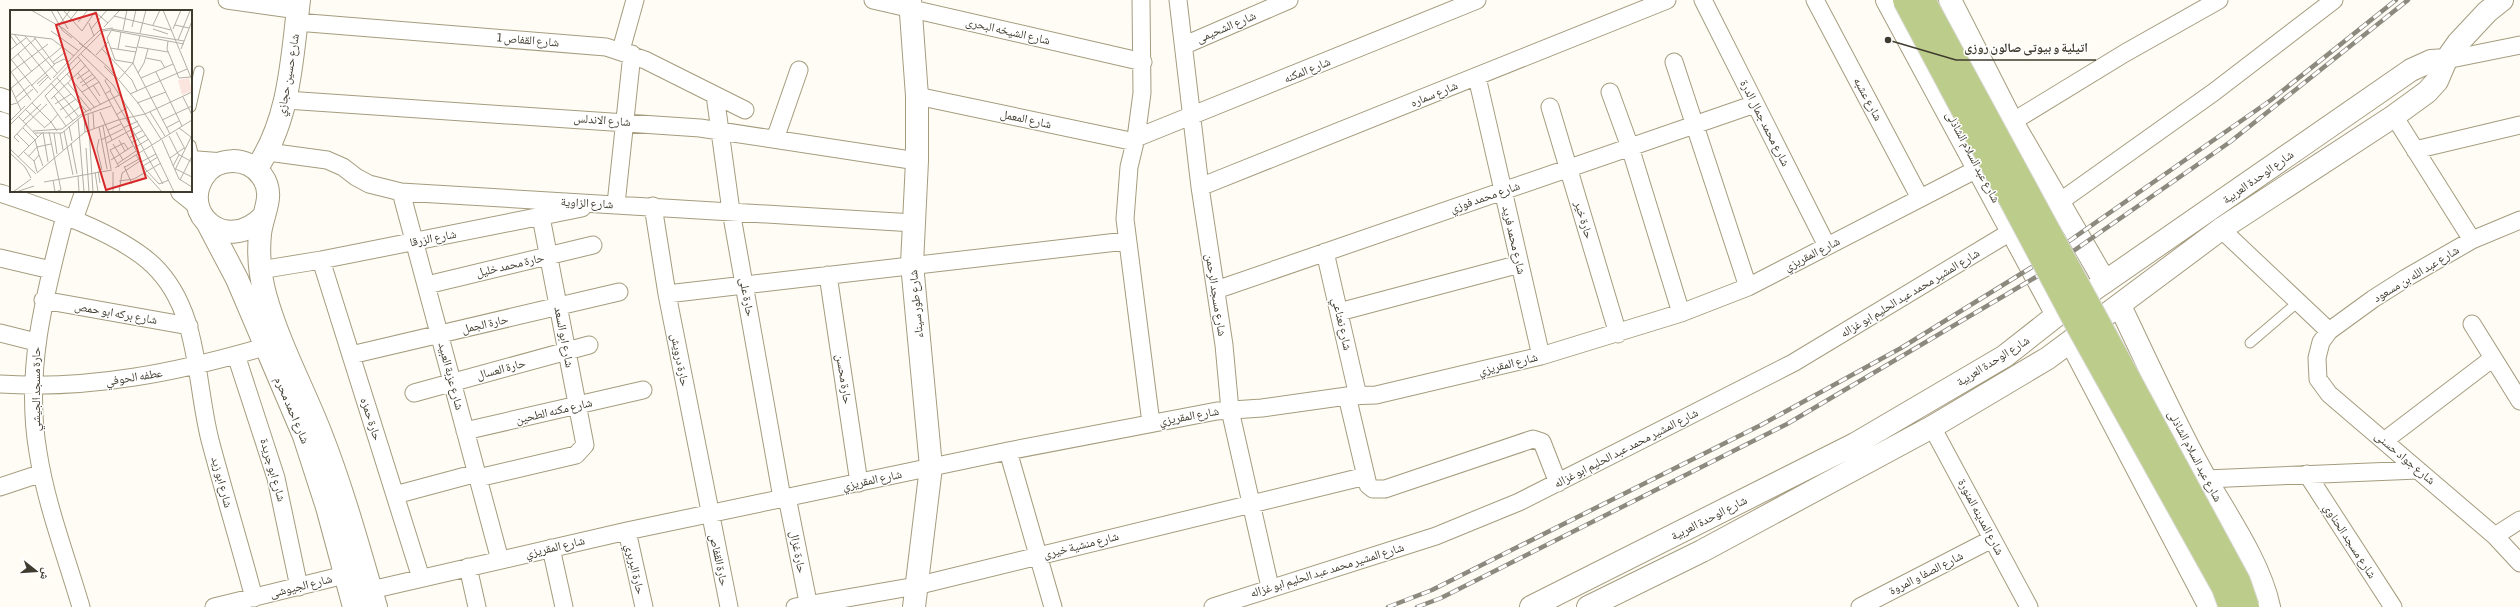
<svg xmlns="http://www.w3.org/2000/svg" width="2520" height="607" font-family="'Asap Condensed','Noto Naskh Arabic',sans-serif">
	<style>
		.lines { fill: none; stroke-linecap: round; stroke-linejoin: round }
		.service-casing { stroke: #a59c7e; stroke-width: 11 }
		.minor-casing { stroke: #a59c7e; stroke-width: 19 }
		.tertiary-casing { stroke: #a59c7e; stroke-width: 24 }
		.secondary-casing { stroke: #a59c7e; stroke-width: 24 }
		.service { stroke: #fff; stroke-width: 9 }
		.minor { stroke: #fff; stroke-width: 17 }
		.tertiary { stroke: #fff; stroke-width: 22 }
		.secondary { stroke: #fff; stroke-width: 22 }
		.rail-casing { stroke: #8c897e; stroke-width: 4.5 }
		.rail { stroke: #fff; stroke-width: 3; stroke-dasharray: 9; stroke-linecap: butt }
		.primary-bridge-casing { stroke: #d9d8d5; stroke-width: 24; stroke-linecap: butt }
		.primary-bridge { stroke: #bccc8a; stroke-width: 22 }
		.labels { text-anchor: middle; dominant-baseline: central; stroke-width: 3; stroke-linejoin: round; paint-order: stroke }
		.street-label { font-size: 12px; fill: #3f3b2e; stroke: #fff }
		.inset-road { fill: none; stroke: #b2afa5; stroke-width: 1 }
		.view { fill: #d62828; fill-opacity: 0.15; stroke: #d62828; stroke-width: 2 }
		.inset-edge { fill: none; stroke: #3f3b2e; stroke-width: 2 }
		.leader { fill: none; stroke: #3f3b2e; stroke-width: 1.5 }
		.callout-dot { fill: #3f3b2e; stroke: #fff; stroke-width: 1.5 }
		.callout-label { font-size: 13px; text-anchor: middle; font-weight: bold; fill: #3f3b2e; stroke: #fff; stroke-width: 3; stroke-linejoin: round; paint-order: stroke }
	</style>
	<rect width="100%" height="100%" fill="#fefcf5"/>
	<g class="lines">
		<defs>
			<path id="service" d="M191,107L199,71
				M191,145L195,162
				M2250,343L2298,302"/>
			<path id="minor" d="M227,0L298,10
				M873,0L1143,62
				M1141,0L1142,93L1136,138L1129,167L1125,219L1151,423
				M1178,0L1200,187L1224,345L1230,410L1270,587
				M1703,0L1827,246
				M1815,0L1920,198
				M296,22L606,47L645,60L745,110
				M1185,45L1289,0
				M621,50L635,0
				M2446,60L2520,45
				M1674,62L1748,287
				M1477,77L1541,356
				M1610,92L1630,147L1681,313
				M715,95L731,211L782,498
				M917,96L1135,142
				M286,100L700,128L917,161
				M1550,107L1618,334
				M2394,116L2472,240
				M2012,122L2125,53L2219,0
				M1136,138L1477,0
				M775,139L799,70
				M2415,150L2520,125
				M268,152L327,160L343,167L356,177L369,184L401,192L914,223
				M1200,187L1667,0
				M401,192L500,560
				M0,193C45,208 118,232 153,265C200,310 195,381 210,440C224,493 240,545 254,598
				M2058,203L2214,92L2334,0
				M616,204L632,54
				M653,206L667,294L729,607
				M65,216C45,294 24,371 38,452C46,504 66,556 81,607
				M74,220L84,191
				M2520,220L2472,240L2406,278L2373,299L2329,331L2321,342L2317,358L2318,379L2329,394L2495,536L2520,563
				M2221,229L2329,331
				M1325,252L1358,396
				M0,258L51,270
				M321,260L421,578
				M260,270L321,260L582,208
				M828,275L859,483
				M427,285L593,245
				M1216,290L1755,104
				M667,294L1126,241
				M43,300L189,326
				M1339,312L1520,264
				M2472,324L2520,401
				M0,333L36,342
				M236,355L276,478L299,587
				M351,355L619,292
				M0,384C91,390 178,372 264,347
				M414,393L589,345
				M1347,396L1368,485L1373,489H1385L1533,439L1542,442L1558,483
				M1932,427L2029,607
				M465,431L643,390
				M2384,441L2493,358
				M1008,451L1053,607
				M2307,474L2393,607
				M478,478L576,455L585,445L541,217
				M2206,479L2418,470
				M0,487L42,473
				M395,495L477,473
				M787,497L809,607
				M627,531L644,607
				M2495,536L2520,520
				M551,548L564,607
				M468,567L477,607
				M371,590L627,531L1008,451L1217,411L1262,408L1347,396L1376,395L1541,356L1681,313L1748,287L1979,168
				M214,607L357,572
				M795,607L916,586L1366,476
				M1213,607L1436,536L1519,502L1793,363L2012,231
				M1860,607L1992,539"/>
			<path id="tertiary" d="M910,0L917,96V161L912,264L931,467L914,607
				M1887,0L2057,315
				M1950,0L2012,122L2105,282
				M0,99L11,103
				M0,123L11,127
				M191,162L217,164
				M182,191L197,203
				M2120,306C2146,360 2171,416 2200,469C2223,511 2259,560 2269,607
				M2071,342L2210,607
				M1531,607L1855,444L2005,356L2057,315L2411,70L2431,61L2446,60
				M1588,607L1702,551L1932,427L2048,358L2221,229L2394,116L2427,92L2437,81L2446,60L2458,43L2487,12L2502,0"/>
			<path id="secondary" d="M256,169C290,120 292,58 299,0
				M263,217C226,254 180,214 203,177C216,156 248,156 262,176C276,195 262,214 260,234C258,254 260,275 265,294C278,342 303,388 321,434C343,490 359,549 376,607
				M207,222L237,279L304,436L327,507L354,607"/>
		</defs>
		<!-- service casing -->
		<use href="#service" class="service-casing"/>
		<!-- minor casing -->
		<use href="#minor" class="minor-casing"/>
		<!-- tertiary casing -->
		<use href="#tertiary" class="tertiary-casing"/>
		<!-- secondary casing -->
		<use href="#secondary" class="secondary-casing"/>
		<!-- service -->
		<use href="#service" class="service"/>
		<!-- minor -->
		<use href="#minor" class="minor"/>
		<!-- tertiary -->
		<use href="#tertiary" class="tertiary"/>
		<!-- secondary -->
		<use href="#secondary" class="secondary"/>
		<defs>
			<path id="rail" d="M1388,607L1432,590L1761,425L1901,348L2032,267L2271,100L2396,0
				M1417,607L1441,598L1787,424L2036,277L2230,142L2408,0"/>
		</defs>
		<!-- rail casing -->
		<use href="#rail" class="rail-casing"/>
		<!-- rail -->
		<use href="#rail" class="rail"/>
		<defs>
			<path id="primary-bridge" d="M1904,0L2074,320L2223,588L2230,607
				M1924,0L2239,581L2248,607"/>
		</defs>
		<!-- primary-bridge casing -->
		<use href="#primary-bridge" class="primary-bridge-casing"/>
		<!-- primary-bridge -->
		<use href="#primary-bridge" class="primary-bridge"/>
	</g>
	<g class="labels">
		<!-- street labels -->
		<g class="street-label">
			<text transform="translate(1226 27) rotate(-23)">شارع الشحيمى</text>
			<text transform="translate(1008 31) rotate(13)">شارع الشيخه البحرى</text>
			<text transform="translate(528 40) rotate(5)">شارع القفاص 1</text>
			<text transform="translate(1307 70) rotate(-22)">شارع المكنه</text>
			<text transform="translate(288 75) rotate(-80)">شارع حسين حجازي</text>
			<text transform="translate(1434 94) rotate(-22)">شارع سماره</text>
			<text transform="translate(1868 99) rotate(62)">شارع عشبه</text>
			<text transform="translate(1026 119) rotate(12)">شارع المعمل</text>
			<text transform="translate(602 120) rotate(4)">شارع الاندلس</text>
			<text transform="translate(1765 123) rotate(63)">شارع محمد جمال الدرة</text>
			<text transform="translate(1973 157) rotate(62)">شارع عبد السلام الشاذلى</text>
			<text transform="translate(2258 177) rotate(-35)">شارع الوحدة العربية</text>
			<text transform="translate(1485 197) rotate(-19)">شارع محمد فوزي</text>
			<text transform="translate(587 203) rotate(3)">شارع الزاوية</text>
			<text transform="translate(1584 220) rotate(73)">حارة خير</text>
			<text transform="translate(433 238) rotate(-11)">شارع الزرقا</text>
			<text transform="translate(1514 240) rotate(77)">شارع محمد فريد</text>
			<text transform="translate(1812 254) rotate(-27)">شارع المقريزي</text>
			<text transform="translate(510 265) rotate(-13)">حارة محمد خليل</text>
			<text transform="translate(2416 274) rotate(-31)">شارع عبد الله بن مسعود</text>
			<text transform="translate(1910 293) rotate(-31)">شارع المشير محمد عبد الحليم ابو غزاله</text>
			<text transform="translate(1216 295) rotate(81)">شارع مسجد الرحمن</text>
			<text transform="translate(747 297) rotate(80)">حارة على</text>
			<text transform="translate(916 304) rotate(-95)">شارع طور سيناء</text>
			<text transform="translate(116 313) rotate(10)">شارع بركه ابو حمص</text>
			<text transform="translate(485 324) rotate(-13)">حارة الجمل</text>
			<text transform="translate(1342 324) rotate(77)">شارع نعناعي</text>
			<text transform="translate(564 337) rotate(79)">شارع ابو السعد</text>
			<text transform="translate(680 360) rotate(79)">حارة درويش</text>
			<text transform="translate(1993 361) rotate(-32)">شارع الوحدة العربية</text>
			<text transform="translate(1508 364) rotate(-14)">شارع المقريزي</text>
			<text transform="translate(501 369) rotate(-15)">حارة العسال</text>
			<text transform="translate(451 376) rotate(75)">شارع عزبة العبيد</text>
			<text transform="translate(134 377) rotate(-9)">عطفه الحوفي</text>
			<text transform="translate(844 379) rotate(81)">حارة محسن</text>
			<text transform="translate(36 389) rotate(-90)">حارة مسجد الجيشي</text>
			<text transform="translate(292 410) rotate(67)">شارع احمد محرم</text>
			<text transform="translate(554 411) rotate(-13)">شارع مكنه الطحين</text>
			<text transform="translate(1189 416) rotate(-10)">شارع المقريزي</text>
			<text transform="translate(371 419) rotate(72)">حارة حمزه</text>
			<text transform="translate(1626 448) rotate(-27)">شارع المشير محمد عبد الحليم ابو غزاله</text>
			<text transform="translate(2195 456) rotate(62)">شارع عبد السلام الشاذلى</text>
			<text transform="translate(2405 458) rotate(40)">شارع جواد حسنى</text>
			<text transform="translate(273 470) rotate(74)">شارع ابو جريدة</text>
			<text transform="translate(872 480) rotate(-12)">شارع المقريزي</text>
			<text transform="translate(222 482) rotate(75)">شارع ابو زيد</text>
			<text transform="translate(1981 517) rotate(62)">شارع المدينه المنورة</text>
			<text transform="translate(1709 518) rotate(-27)">شارع الوحدة العربية</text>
			<text transform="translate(2350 541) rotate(57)">شارع مسجد الحناوي</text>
			<text transform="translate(1081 545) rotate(-14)">شارع منشية خيرى</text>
			<text transform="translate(555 547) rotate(-13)">شارع المقريزي</text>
			<text transform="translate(798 552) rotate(79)">حارة غزال</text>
			<text transform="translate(719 560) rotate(78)">حارة القفاص</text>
			<text transform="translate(635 569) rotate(77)">حارة البربري</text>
			<text transform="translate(1327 570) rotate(-17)">شارع المشير محمد عبد الحليم ابو غزاله</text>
			<text transform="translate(1926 573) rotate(-27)">شارع الصفا و المروة</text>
			<text transform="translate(301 586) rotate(-14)">شارع الجيوشى</text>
		</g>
	</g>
	<!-- overview -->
	<g transform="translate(10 10)">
		<rect width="182" height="182" fill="#fefcf5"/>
		<path d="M179,68L182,81L172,85L168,70Z" fill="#fde5df"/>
		<path class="inset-road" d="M21,0L54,19L98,57L128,93L151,129M41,0L52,20L62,28M47,0L58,19M53,0L72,21L86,0M153,0L182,70M85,2L98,13M104,6L161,20M60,10L68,0M68,12L78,0M79,13L84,26M50,14L60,0M143,15L150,0M165,15L179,18M94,17L110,0M122,17L126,0M81,19L97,0M101,19L174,31M143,19L158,24M163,19L171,0M113,20L117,0M41,21L69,41M101,21L97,28L105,50M130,23L136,0M0,24L42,29L64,46M4,24L41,70M0,25L7,35M15,26L47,63M24,27L44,54L54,49L58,52M168,30L180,1M158,31L157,39L169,68L180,67M69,33L81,42M74,35L90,20L103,18M115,36L127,38M128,37L158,42M100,38L126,42M92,39L122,70L127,81M108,39L111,22M171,39L182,11M0,40L16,28M8,44L22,62M71,44L103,75L142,135M86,45L98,32M40,47L53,36M68,47L89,72L128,144M0,48L28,83M136,48L151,51L155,58M1,50L26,28M105,50L123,53L160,124M43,52L54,43M94,56L106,68M146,62L172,116M68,63L91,95M128,63L134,53L138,39M57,64L85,98M43,68L73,36M47,68L76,101M131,68L163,54M67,69L80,60M109,69L123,53L130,26M41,73L59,94L66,89M58,73L81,101M70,73L83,64M27,74L37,65M83,75L90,86M0,76L11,100M21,76L45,54M29,76L38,67M72,76L86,67M0,79L39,47M100,81L134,140M72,82L89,72M95,84L101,80L95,71L97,68M120,84L177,59M44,86L63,111M173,87L182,105M5,88L20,75M41,89L76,55M21,90L1,62L38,34M22,93L41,112L34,118M127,93L156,82M45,94L61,84M0,95L7,93L23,79M15,99L35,118M50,100L59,94L68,106M90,102L102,130M140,102L155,126M83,103L84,118M78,104L83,182M74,105L75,122M106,105L118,97M8,106L28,127M55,108L71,96M68,109L74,182M152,110L182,96M0,111L15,96M13,111L31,94M16,114L37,94M0,115L93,21L100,20L174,34M56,116L35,86L71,50M59,116L62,131M93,116L101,159M89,117L97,159M13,118L25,130L27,137L41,134M113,118L128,111M156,118L169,111M169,118L181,127M98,120L111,114M23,121L52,119L73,103L109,85M47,121L41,112L48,104M54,121L63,165M33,122L38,152M39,122L51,180L45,182M166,122L175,139M25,123H52L72,106L101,96M44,123L47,144M50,123L53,140M7,124L19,136M159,126L168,144L182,152M119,128L133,120M89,129L87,139L92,160M91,130L113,119M109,130L115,141M152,130L169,169L182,177M9,132L4,127L16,114M61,133L67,164M97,133L130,115M121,133L136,125M103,134L113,150M142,136L164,182M76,138L79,182M124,138L139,129M0,139L26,164M100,140L109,157M100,140L114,133L118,139M134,141L153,174M14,142L24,151L27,162M0,143L15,157L21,168M126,145L136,160L149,174L159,170M19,146L27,137L29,145M8,147L32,123M160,148L174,138M101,150L123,136M24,151L29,145L33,156M131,152L146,144M107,154L126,141M114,156L122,174M133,156L148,147M163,156L169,145M115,157L129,149M105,158L182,110M166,159L182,167M165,160L182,125M88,161L90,173M85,162L88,182M27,163L75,122L108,110L135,104L182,82M135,163L152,182M68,166L69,182M43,170L45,182M170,170L182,146M109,171L124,169L151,153M34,172L102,160M3,182L21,169M6,182L24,176M103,182V162M109,182L112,163L130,151"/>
		<path class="view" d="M86,3L136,168L96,180L46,15Z"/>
		<rect width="182" height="182" class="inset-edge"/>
	</g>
	<!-- callouts -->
	<path class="leader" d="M1888 40L1956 60H2096"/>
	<circle class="callout-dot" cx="1888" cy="40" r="4"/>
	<g class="callout-label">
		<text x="2026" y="52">اتيلية و بيوتى صالون روزى</text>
	</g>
	<!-- north arrow -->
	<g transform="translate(36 571) rotate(107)" stroke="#ffffff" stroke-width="3" paint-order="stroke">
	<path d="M0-3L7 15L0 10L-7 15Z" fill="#3f3b2e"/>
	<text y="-6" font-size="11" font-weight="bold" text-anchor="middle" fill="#3f3b2e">ش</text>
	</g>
</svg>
